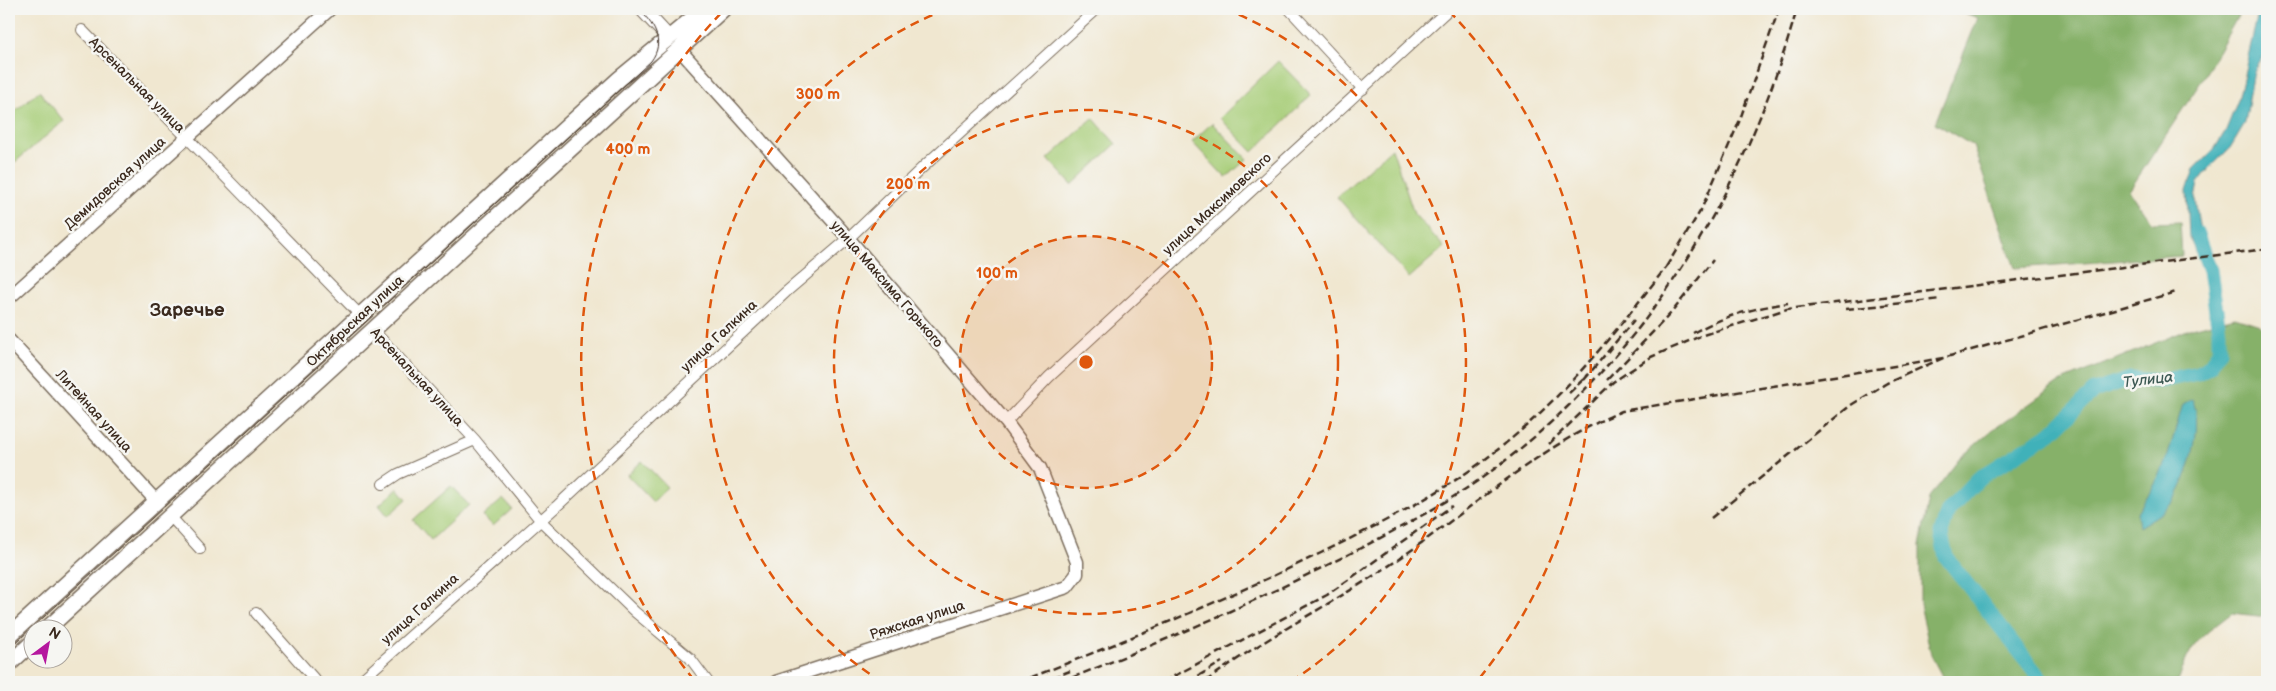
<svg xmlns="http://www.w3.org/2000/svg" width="2276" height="691" font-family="'Balsamiq Sans',sans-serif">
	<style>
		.green { fill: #a8ce79; stroke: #727c4c }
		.forest { fill: #86b169; stroke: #606e44 }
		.water { fill: #41b1b9; stroke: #3e6e6c }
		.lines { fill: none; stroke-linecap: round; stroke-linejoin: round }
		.river { stroke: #41b1b9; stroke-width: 15 }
		.minor-casing { stroke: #7a6c5c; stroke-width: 12 }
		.tertiary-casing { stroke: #7a6c5c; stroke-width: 15 }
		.secondary-casing { stroke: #7a6c5c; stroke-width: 16 }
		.primary-casing { stroke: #7a6c5c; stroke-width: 18 }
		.minor { stroke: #fff; stroke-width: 10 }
		.tertiary { stroke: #fff; stroke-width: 12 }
		.secondary { stroke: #fff; stroke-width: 14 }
		.primary { stroke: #fff; stroke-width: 15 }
		.tram { stroke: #3b2a1e; stroke-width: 1 }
		.rail { stroke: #3b2a1e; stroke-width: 2.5; stroke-dasharray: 8 4; stroke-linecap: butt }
		.ring { fill: none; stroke: #df570d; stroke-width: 2.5; stroke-dasharray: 9 6 }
		.labels { text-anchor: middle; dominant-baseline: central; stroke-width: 5; stroke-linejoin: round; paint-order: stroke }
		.street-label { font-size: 14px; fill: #3b2a1e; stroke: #f6f6f2 }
		.water-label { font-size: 15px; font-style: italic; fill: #3d5954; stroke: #f6f6f2 }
		.district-label { font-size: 19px; font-weight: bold; fill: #3b2a1e; stroke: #f6f6f2 }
		.centre { fill: #df570d; stroke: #f6f6f2; stroke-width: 2.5 }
		.ring-label { font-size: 15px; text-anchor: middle; font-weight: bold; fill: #df570d; stroke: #f6f6f2; stroke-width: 5; stroke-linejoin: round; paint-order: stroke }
	</style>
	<rect width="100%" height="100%" fill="#f6f6f2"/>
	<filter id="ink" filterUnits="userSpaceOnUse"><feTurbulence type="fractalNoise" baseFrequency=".02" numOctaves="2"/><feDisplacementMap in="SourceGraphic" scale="10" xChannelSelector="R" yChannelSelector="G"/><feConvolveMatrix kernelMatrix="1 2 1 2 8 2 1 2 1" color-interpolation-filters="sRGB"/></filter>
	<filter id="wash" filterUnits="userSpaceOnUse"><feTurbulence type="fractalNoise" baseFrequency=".0096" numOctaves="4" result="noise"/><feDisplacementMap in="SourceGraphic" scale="20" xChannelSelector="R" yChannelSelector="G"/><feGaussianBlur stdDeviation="1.12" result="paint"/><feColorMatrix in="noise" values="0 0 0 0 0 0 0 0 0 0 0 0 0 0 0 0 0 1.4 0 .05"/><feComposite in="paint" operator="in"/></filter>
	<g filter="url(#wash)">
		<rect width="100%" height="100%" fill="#f0e7d0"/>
		<!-- green -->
		<path class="green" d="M1278,61L1311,95L1253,152L1220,118Z
			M39,91L64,121L9,167V116Z
			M1093,118L1116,144L1072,185L1048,159Z
			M1212,123L1247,159L1226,178L1192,142Z
			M1392,148L1414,214L1444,247L1409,278L1337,197Z
			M642,461L667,487L653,502L627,475Z
			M451,486L469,505L431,540L413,520Z
			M398,488L407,499L388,516L379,505Z
			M503,499L512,509L493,526L483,516Z"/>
		<!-- forest -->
		<path class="forest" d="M1953,9H2242L2202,80L2129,191L2152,223L2180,222L2182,256L2015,268L1973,146L1935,123L1978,18Z
			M2235,317L2260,325L2267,332V617L2232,613C2201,637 2190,642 2178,682H1945L1931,655L1920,604V546L1929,498L1960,458L1990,432L2060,382L2192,328Z"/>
		<!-- water -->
		<path class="water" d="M2259,9H2267V50L2254,71L2245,123L2230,148L2208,170L2198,183L2195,199L2199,225L2208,252L2196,253L2189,237L2187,190L2194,169L2215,148L2226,130L2238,100Z
			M2192,399C2205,423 2188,484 2171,504C2162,514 2150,520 2139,527L2137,513L2158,479L2168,455L2183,404Z"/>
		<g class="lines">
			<!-- river -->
			<path class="river" d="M2043,682L1946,557L1941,533L1948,511L1979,478L2051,433L2094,391L2130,379L2160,381L2198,373L2210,366L2219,351V331L2210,270L2196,233"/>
		</g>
	</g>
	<g filter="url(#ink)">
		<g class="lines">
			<defs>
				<path id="minor" d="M1289,9L1363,89
					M82,30L361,316
					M373,330L475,440L541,521L635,612L690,658L708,682
					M1006,422L1049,377L1449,9
					M383,484L398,474L475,440
					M170,516L200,549
					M256,613L317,682
					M359,682L558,505L786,292L848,239L923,167L1097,9"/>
				<path id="tertiary" d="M679,49L842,231L1006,422L1040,468L1077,562V574L1067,587L776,682
					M9,298L330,9
					M9,340L157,502"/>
				<path id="secondary" d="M642,9L669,38"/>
				<path id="primary" d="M48,628L723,9
					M9,636L619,79L704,9
					M9,664L32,643"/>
			</defs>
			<!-- minor casing -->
			<use href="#minor" class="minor-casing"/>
			<!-- tertiary casing -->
			<use href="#tertiary" class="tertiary-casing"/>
			<!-- secondary casing -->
			<use href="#secondary" class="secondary-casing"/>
			<!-- primary casing -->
			<use href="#primary" class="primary-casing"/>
			<!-- minor -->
			<use href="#minor" class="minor"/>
			<!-- tertiary -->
			<use href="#tertiary" class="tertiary"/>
			<!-- secondary -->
			<use href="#secondary" class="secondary"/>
			<!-- primary -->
			<use href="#primary" class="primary"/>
			<!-- tram -->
			<path class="tram" d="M9,649L651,61C666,41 653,24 639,9"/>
			<!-- rail -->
			<path class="rail" d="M1666,267L1701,210L1739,122L1779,9
				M1846,309L1941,299
				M1693,333C1723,316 1754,308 1788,303
				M1584,380L1634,320
				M1607,380L1672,312L1713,260
				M1569,393L1589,374
				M1549,444L1613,382L1651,357L1703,335L1787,309L2267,249
				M1711,518L1851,405L1887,383L1943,358L2176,292
				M1019,682C1122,642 1221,602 1321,553C1382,523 1443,493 1496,451C1563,399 1618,329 1670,262
				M1041,682L1070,671
				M1061,682C1160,643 1258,601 1353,552C1406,525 1459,497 1506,460C1653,346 1747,186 1797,9
				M1163,682L1327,595L1452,506
				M1188,682L1222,662
				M1205,682C1262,639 1327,607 1387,567C1465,515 1535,448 1622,411L1943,358"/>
		</g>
	</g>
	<!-- distance rings -->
	<circle cx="1086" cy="362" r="126" fill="#df570d" fill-opacity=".12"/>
	<g class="ring">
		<circle cx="1086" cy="362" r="126"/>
		<circle cx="1086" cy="362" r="252"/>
		<path d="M882 682A379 379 0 0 1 947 9M1225 9A379 379 0 0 1 1290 682"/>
		<path d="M694 680A505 505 0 0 1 723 11M1449 11A505 505 0 0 1 1478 680"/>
	</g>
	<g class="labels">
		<!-- street labels -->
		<g class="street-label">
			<text transform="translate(137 85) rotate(45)">Арсенальная улица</text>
			<text transform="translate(115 183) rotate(-42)">Демидовская улица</text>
			<text transform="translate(1217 204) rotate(-43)">улица Максимовского</text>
			<text transform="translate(887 284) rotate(49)">улица Максима Горького</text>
			<text transform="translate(355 321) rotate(-43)">Октябрьская улица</text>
			<text transform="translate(719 336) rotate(-43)">улица Галкина</text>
			<text transform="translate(417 377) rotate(47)">Арсенальная улица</text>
			<text transform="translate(94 411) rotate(48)">Литейная улица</text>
			<text transform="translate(420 609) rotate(-42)">улица Галкина</text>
			<text transform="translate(917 620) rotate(-18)">Ряжская улица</text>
		</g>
		<!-- water labels -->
		<g class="water-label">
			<text transform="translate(2148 380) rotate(-7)">Тулица</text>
		</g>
		<!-- district labels -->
		<g class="district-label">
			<text x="187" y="310">Заречье</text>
		</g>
	</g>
	<circle cx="1086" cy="362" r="8" class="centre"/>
	<g class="ring-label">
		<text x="818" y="99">300 m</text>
		<text x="628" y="154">400 m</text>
		<text x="908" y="189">200 m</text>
		<text x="997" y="278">100 m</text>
	</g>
	<!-- margin -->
	<rect width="2276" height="691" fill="none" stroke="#f6f6f2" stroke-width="30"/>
	<!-- north arrow -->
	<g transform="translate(48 644) rotate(32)"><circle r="24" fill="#f6f6f2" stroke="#aba49d"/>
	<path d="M0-4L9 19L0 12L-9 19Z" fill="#b5179e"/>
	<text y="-8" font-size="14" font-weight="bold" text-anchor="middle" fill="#3b2a1e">N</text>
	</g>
</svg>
